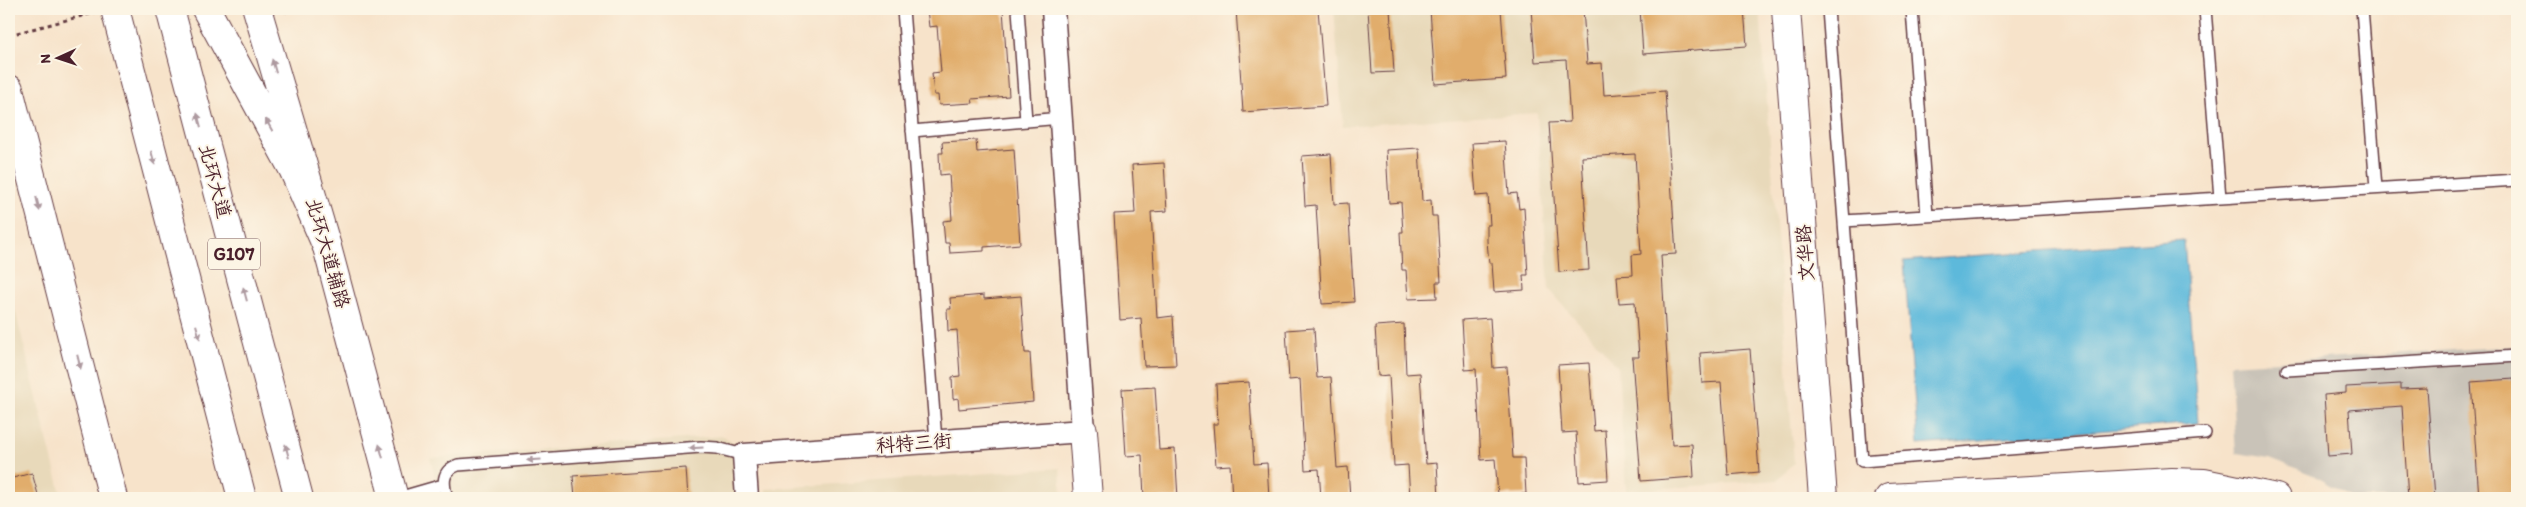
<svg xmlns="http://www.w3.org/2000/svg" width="2526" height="507" font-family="Itim,'LXGW WenKai TC',sans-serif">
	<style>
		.built { fill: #e8d9ba }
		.industrial { fill: #c9c3b8 }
		.water { fill: #5db9db; stroke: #546c83 }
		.building { fill: #e1ad6c }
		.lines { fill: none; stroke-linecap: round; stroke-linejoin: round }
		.service-casing { stroke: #643c43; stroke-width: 14 }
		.minor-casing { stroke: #643c43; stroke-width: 25 }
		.tertiary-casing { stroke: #643c43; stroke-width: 30 }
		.primary-casing { stroke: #643c43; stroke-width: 30 }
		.trunk-casing { stroke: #643c43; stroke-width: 30 }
		.path { stroke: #643c43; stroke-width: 3; stroke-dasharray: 4 4; stroke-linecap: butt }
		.service { stroke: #fff; stroke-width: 11 }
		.minor { stroke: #fff; stroke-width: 22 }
		.tertiary { stroke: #fff; stroke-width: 28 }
		.primary { stroke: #fff; stroke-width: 28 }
		.trunk { stroke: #fff; stroke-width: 28 }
		.path-bridge { stroke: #643c43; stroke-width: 3; stroke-dasharray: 4 4; stroke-linecap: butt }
		.oneway { fill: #ae9aa0 }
		.labels { text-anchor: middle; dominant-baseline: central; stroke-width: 4; stroke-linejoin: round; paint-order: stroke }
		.shield { fill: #fcf5e5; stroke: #7f5f63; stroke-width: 1 }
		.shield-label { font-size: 18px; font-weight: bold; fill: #4a1f2b }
		.street-label { font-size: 19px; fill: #4a1f2b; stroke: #fcf5e5 }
	</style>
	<rect width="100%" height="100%" fill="#fcf5e5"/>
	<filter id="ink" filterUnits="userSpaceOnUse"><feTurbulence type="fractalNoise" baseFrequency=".02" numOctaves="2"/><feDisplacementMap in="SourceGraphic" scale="10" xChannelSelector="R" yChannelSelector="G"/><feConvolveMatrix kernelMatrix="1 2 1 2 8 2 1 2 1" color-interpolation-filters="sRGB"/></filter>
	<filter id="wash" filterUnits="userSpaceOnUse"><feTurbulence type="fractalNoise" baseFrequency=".0096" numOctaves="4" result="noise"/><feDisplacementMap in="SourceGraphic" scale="20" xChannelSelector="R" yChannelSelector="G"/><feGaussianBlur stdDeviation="1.12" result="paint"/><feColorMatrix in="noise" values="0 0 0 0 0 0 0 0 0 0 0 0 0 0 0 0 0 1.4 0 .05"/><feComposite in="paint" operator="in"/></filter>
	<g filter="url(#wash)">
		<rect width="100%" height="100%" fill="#f7e3ca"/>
		<!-- built -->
		<path class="built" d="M1334,9H1760L1794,463L1777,480L1626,491L1618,367L1549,289L1537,113L1343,126Z
			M9,285L47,439L62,498H9Z
			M724,436L732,443L736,498H441L430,458Z
			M1060,468L1062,498H766V489Z"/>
		<!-- industrial -->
		<path class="industrial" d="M2517,346V498H2351L2313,475L2270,458L2236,453L2230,364Z"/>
		<!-- water -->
		<path class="water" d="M2184,240L2198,423L1918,445L1904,261Z"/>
		<g id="blocks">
			<!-- building -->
			<path class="building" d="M927,9H1003L1009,96L972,99L973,103L939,105L938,95H934L932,73L941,72L937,26L929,27Z
				M1236,9H1318L1326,106L1243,112Z
				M1368,9H1390L1394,72L1372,73Z
				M1430,9H1501L1506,79L1435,84Z
				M1531,9H1583L1587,64L1602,63L1604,95L1665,91L1676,254L1661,255L1672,445L1692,444L1694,477L1641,481L1632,357H1639L1635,302L1619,303L1617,276L1633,275L1632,255L1641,254L1635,154L1582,157L1589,270L1559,272L1549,123L1570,122L1566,60L1535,62Z
				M1640,9H1744L1747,46L1643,54Z
				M976,140L977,152L1014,149L1020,244L984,247V251L950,253L949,243H945L943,221L952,220L949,174L940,175L939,153H943L942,142Z
				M1505,141L1509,194L1517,193L1519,209L1524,208L1528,275H1523L1524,290L1494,292L1492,263H1489L1487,241V225H1490L1488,195L1476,196L1472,143Z
				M1419,148L1422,201L1431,200L1432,216H1437L1441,282H1436L1437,298L1408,299L1406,270H1402L1400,232H1403L1401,202L1389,203L1386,150Z
				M1331,154L1334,204L1348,203L1354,302L1322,304L1316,205L1305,206L1302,156Z
				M1164,163L1167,211L1151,212L1157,318L1173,316L1176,365L1144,366L1141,318L1120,320L1114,214L1135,213L1132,165Z
				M984,295V299L1021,296L1025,353H1030L1033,402L959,409L958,398L953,399L952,377L960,376L957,330L948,331L947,309H951L950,298Z
				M1490,318L1493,368L1507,367L1513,458H1524L1526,494L1498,495L1495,459L1481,460L1476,369L1465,370L1462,320Z
				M1404,324L1406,374L1420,373L1426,464L1437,463L1439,498H1410L1408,465L1394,466L1389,375L1378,376L1375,326Z
				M1314,328L1317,378L1331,377L1337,468L1348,467L1350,498H1321L1319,469L1305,470L1300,379L1289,380L1286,330Z
				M1750,349L1759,472L1728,475L1721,382L1702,383L1700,353Z
				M1589,363L1594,431L1605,430L1608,480L1579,482L1576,432L1562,433L1558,365Z
				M2514,379L2517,417V498H2479L2471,382Z
				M1249,382L1254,464L1267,463L1269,498H1232L1230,465L1216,466L1213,424H1218L1216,384Z
				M2401,384V389L2427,388L2435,498H2408L2402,406L2349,410L2352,454L2328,456L2324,395L2346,393V387Z
				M1155,387L1159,450L1175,449L1178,498H1144L1142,455L1126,456L1122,389Z
				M686,468L688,498H575L573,476Z
				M32,473L39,498H9V479Z"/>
		</g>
	</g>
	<g filter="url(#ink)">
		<use href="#blocks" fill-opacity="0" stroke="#643c43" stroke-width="1"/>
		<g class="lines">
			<defs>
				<path id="service" d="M903,9L936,441
					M1018,9L1026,121
					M1828,9L1862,461L2205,433
					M1912,9L1927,216
					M2205,9L2220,198
					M2362,9L2376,188
					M912,131L1061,118
					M1844,221L2517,180
					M2287,370L2517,356
					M398,498L443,485
					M447,498C443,484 441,471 458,465L701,447L717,448L744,455"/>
				<path id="minor" d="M747,498L744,455L1083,431L1053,9"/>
				<path id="tertiary" d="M1786,9L1823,498
					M1083,431L1088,498
					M1889,498L2172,482L2204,483L2276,498"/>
				<path id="primary" d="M257,9L327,247L394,498
					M9,89L113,498"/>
				<path id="trunk" d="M115,9L242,498
					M170,9L299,498
					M206,9L293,169L327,247"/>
			</defs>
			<!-- service casing -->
			<use href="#service" class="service-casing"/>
			<!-- minor casing -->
			<use href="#minor" class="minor-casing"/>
			<!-- tertiary casing -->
			<use href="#tertiary" class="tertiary-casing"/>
			<!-- primary casing -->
			<use href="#primary" class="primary-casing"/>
			<!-- trunk casing -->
			<use href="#trunk" class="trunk-casing"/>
			<!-- path -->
			<path class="path" d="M286,9L287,15"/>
			<!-- service -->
			<use href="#service" class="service"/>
			<!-- minor -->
			<use href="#minor" class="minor"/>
			<!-- tertiary -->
			<use href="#tertiary" class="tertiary"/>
			<!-- primary -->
			<use href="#primary" class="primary"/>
			<!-- trunk -->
			<use href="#trunk" class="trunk"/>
			<!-- path-bridge -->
			<path class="path-bridge" d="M9,35L109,9"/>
		</g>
		<!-- one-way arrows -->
		<defs><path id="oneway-solid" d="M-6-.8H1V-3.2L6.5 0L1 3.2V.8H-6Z" transform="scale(1.25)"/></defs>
		<g class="oneway">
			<use href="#oneway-solid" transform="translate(274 66) rotate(-106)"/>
			<use href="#oneway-solid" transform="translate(199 120) rotate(-105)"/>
			<use href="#oneway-solid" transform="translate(269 125) rotate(-119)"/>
			<use href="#oneway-solid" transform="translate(153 158) rotate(75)"/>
			<use href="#oneway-solid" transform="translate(38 204) rotate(76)"/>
			<use href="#oneway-solid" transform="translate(245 294) rotate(-105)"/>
			<use href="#oneway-solid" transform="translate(198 332) rotate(75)"/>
			<use href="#oneway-solid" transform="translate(79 362) rotate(76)"/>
			<use href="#oneway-solid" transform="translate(696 448) rotate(177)"/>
			<use href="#oneway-solid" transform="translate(287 451) rotate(-105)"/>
			<use href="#oneway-solid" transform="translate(381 451) rotate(-105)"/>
			<use href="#oneway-solid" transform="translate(534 460) rotate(176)"/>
		</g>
	</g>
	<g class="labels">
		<!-- shield labels -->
		<rect class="shield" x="208" y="238.5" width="52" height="31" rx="4"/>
		<g class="shield-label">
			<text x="234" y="254">G107</text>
		</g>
		<!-- street labels -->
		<g class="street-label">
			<text transform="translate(215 181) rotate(75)">北环大道</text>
			<text transform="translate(328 253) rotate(74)">北环大道辅路</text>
			<text transform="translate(1805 253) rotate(-94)">文华路</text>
			<text transform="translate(914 443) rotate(-4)">科特三街</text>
		</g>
	</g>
	<!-- margin -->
	<rect width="2526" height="507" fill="none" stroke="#fcf5e5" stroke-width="30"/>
	<!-- north arrow -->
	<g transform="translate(58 58) rotate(267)" stroke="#fcf5e5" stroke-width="4" paint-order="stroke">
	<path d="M0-4L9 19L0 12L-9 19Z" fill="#4a1f2b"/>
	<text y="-8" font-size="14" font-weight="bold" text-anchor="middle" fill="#4a1f2b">N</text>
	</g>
</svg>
